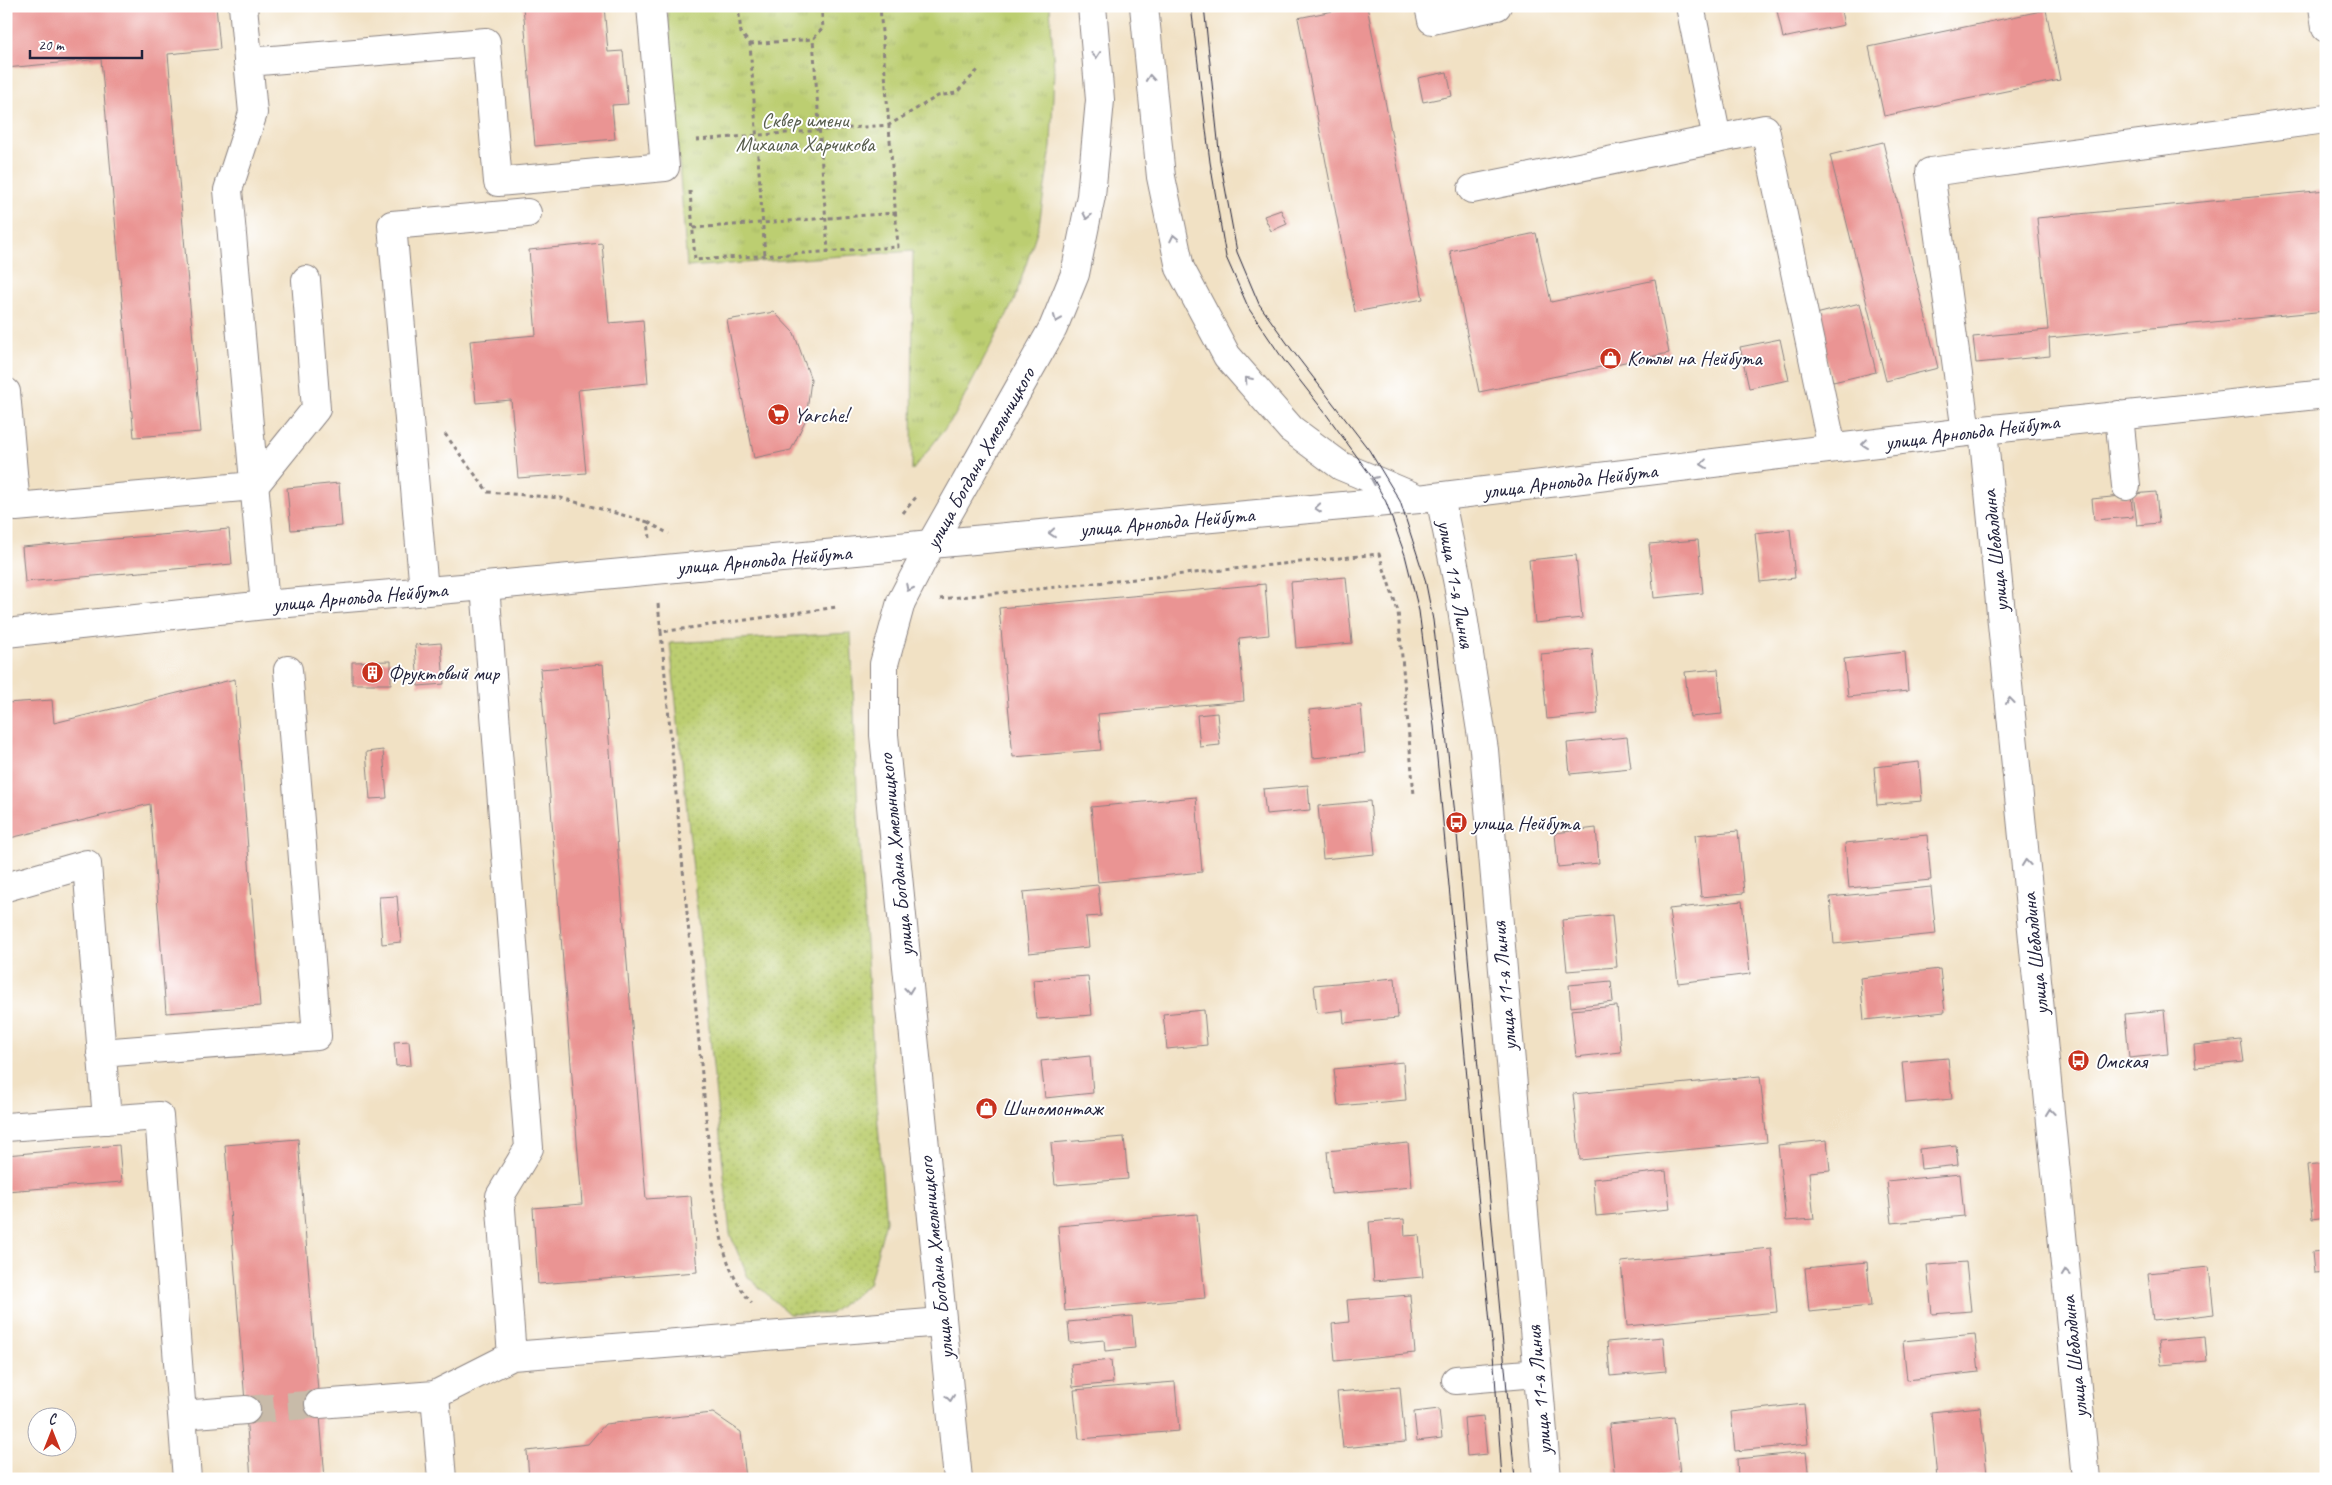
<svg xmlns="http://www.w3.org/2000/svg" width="2332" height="1485" font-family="Caveat,sans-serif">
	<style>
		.grass { fill: url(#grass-dots); stroke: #6f7856 }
		.park { fill: url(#park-tufts); stroke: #6f7856 }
		.building { fill: #ea9493 }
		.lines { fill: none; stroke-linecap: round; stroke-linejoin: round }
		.minor-tunnel { stroke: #c8bba9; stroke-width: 28; stroke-dasharray: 28 14; stroke-linecap: butt }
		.minor-casing { stroke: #8a8280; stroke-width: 30 }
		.major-casing { stroke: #8a8280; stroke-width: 30 }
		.path { stroke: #8a8280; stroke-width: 3; stroke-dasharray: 4 4; stroke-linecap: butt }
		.minor { stroke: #fff; stroke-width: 28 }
		.major { stroke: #fff; stroke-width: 28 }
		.tram { stroke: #22223b; stroke-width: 1 }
		.oneway { stroke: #9c9ca7 }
		.labels { text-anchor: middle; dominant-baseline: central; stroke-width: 4; stroke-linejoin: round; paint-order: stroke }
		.park-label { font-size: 21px; fill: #585e4e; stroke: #fff }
		.poi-label { font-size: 21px; fill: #22223b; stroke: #fff; text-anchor: start }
		.street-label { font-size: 21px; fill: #22223b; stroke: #fff }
	</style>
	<defs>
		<pattern id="grass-dots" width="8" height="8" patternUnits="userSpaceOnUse" patternTransform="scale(1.25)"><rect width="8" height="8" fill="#bcce71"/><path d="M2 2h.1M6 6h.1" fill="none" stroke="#a1b163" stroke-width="1.8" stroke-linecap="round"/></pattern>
		<pattern id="park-tufts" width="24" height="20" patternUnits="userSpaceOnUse" patternTransform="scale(1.25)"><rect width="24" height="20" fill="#bcce71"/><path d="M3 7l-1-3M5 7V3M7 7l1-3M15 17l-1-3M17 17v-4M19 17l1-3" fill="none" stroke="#a1b163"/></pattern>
	</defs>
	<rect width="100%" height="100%" fill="#fff"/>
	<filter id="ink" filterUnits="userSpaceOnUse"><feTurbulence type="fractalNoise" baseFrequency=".02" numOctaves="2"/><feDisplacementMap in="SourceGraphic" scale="10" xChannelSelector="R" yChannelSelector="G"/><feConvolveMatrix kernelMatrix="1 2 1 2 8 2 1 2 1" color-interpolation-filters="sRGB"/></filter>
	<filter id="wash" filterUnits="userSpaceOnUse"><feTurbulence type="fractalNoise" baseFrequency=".0096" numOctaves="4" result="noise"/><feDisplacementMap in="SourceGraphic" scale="20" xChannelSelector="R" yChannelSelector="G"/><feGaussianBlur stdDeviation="1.12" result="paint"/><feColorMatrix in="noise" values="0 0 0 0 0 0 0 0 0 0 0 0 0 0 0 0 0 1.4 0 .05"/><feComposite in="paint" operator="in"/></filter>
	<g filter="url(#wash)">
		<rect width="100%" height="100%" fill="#f1e1c4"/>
		<!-- grass -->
		<path class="grass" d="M851,633L858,816L876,1101L886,1221L869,1284L830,1314H789L748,1277L730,1234L670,643Z"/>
		<!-- park -->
		<path class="park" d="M667,6H1050L1054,70L1051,147L1039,225L1014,301L954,417L912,471L913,251L687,267Z"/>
		<g id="blocks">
			<!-- building -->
			<path class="building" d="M6,6H216L220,49L168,54L201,432L134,437L101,59L6,68Z
				M523,6H604L608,52L623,51L628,104L612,105L615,139L535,146Z
				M1358,6H1367L1423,299L1355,312L1298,18Z
				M1776,6H1840L1844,25L1783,38Z
				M2046,10L2060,80L1884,116L1869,47Z
				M1447,72L1452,96L1423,102L1418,78Z
				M1883,142L1938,368L1886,381L1830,155Z
				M2326,190V311L2049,338L2050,356L1976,363L1973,337L2048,330L2037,218Z
				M1281,210L1287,224L1271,231L1264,216Z
				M1536,233L1551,302L1655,280L1669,353L1479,392L1450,251Z
				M602,243L609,323L643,320L648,383L578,390L586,473L518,478L511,400L476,403L470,341L536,335L529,250Z
				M1860,303L1876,372L1833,382L1816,314Z
				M774,312L794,333L811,380L806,419L791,450L754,458L727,320Z
				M1780,339L1789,380L1749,388L1740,347Z
				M339,483L342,526L291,530L287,488Z
				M2156,492L2159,523L2137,525L2133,494Z
				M2131,495L2133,517L2094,520L2092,499Z
				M229,529L232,564L25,582L22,547Z
				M1790,529L1795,578L1760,582L1755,533Z
				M1698,540L1703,593L1654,598L1649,544Z
				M1576,555L1582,618L1535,623L1529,560Z
				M1346,577L1352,643L1296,648L1291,582Z
				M1265,584L1269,635L1239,638L1244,701L1098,714L1101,750L1013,757L999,608Z
				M441,643L444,684L418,686L415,645Z
				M1592,649L1598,714L1547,719L1541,654Z
				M1905,652L1908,691L1848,697L1844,659Z
				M391,661V684H352V662Z
				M603,664L646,1199L691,1196L697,1272L538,1284L533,1208L582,1204L540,669Z
				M1718,669L1722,714L1690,717L1685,672Z
				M235,679L260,1006L166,1013L150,804L6,839V703L52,700L54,723Z
				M1361,705L1365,753L1313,758L1309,710Z
				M1217,713L1220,745L1200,747L1197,715Z
				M1627,737L1631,768L1570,774L1567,743Z
				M383,750L387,798L370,799L366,752Z
				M1919,762L1922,801L1877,805L1874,767Z
				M1308,785L1310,810L1266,814L1263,789Z
				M1196,797L1202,872L1098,882L1091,807Z
				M1370,801L1375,854L1323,859L1318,806Z
				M1596,828L1599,863L1558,867L1555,833Z
				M1738,831L1744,893L1701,897L1695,835Z
				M1927,835L1931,880L1849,888L1845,843Z
				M1098,885L1101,916L1086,917L1089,947L1029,953L1023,892Z
				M1931,887L1936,934L1834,944L1830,897Z
				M397,896L401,942L382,944L379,897Z
				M1742,901L1750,974L1678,983L1669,909Z
				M1612,915L1617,967L1567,971L1562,920Z
				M1940,969L1945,1012L1864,1020L1860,978Z
				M1088,976L1092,1015L1037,1019L1033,980Z
				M1395,978L1398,1018L1344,1023L1343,1010L1317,1013L1314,985Z
				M1611,981L1613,1002L1571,1007L1569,985Z
				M1617,1006L1621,1052L1576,1057L1571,1010Z
				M1204,1010L1207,1045L1167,1049L1163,1014Z
				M2164,1010L2168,1054L2129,1058L2125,1014Z
				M2241,1040L2244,1062L2196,1067L2194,1045Z
				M409,1041L411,1065L396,1066L394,1042Z
				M1090,1056L1093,1093L1045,1098L1041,1061Z
				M1948,1058L1952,1099L1906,1103L1902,1062Z
				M1403,1062L1406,1100L1338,1106L1334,1069Z
				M1760,1076L1767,1142L1580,1160L1573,1094Z
				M1124,1137L1128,1179L1055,1185L1051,1143Z
				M298,1139L325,1479H251L225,1145Z
				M1827,1140L1830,1170L1809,1172L1814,1219L1786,1221L1778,1145Z
				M1408,1143L1412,1187L1331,1194L1327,1151Z
				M119,1145L122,1182L6,1191V1155Z
				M1956,1145L1958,1165L1921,1169L1919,1149Z
				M2326,1163V1217L2312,1219L2307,1165Z
				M1666,1171L1670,1209L1596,1216L1593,1179Z
				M1960,1174L1964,1216L1892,1223L1887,1181Z
				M1197,1214L1205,1298L1065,1311L1058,1226Z
				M1404,1219L1405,1236L1419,1235L1423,1277L1374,1281L1369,1222Z
				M1771,1248L1777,1312L1627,1326L1621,1262Z
				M2326,1251V1272L2314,1273L2312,1252Z
				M1867,1262L1871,1306L1809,1312L1805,1268Z
				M1966,1262L1971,1311L1932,1314L1927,1265Z
				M2209,1267L2214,1314L2153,1321L2148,1273Z
				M1410,1295L1415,1353L1335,1361L1332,1324L1349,1322L1347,1300Z
				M1132,1316L1135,1348L1105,1351L1104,1340L1070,1343L1068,1322Z
				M1975,1334L1979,1372L1907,1380L1903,1341Z
				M1663,1337L1666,1371L1610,1376L1607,1342Z
				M2205,1337L2207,1361L2161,1365L2158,1341Z
				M1111,1360L1113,1383L1073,1387L1071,1364Z
				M1175,1382L1179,1431L1079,1439L1074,1390Z
				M1400,1387L1405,1442L1343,1448L1337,1392Z
				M1804,1404L1808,1444L1735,1451L1731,1412Z
				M1980,1407L1987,1474L1937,1479L1931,1412Z
				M1439,1409L1442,1438L1417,1441L1414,1412Z
				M713,1413L741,1432L746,1479H529L527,1451L588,1444L605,1424Z
				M1483,1416L1487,1454L1467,1456L1464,1418Z
				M1674,1417L1680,1474L1615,1479L1609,1424Z
				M1806,1452L1809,1479H1738L1737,1459Z"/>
		</g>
	</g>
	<g filter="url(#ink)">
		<use href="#blocks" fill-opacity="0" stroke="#8a8280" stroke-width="1"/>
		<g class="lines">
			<!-- minor-tunnel -->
			<path class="minor-tunnel" d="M246,1410L319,1404"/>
			<defs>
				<path id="minor" d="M243,6L253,113L228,190L265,605
					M1429,6L1432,20L1497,6
					M1690,6L1717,139
					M2323,6L2326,28
					M248,62L486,42L498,182L665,167L651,6
					M1472,189L1765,129L1832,448
					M6,392L16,507L254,486L316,409L306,280
					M2119,415L2126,486
					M1983,430L2326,394
					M1966,432L1930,172L2326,119
					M1440,497L1458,584L1484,750L1547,1479
					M485,586L529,1148L500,1196L512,1356
					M424,591L392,225L527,213
					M6,633L265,605L485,586L931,544
					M6,887L87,864L107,1120
					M101,1053L317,1036L288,670
					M6,1127L159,1116L187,1479
					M1456,1380L1537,1373
					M435,1395L442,1479
					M319,1404L435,1395L512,1356L942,1322
					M182,1415L246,1410"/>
				<path id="major" d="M1144,6L1161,177L1180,268L1227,356L1291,429L1341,466L1417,498
					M931,544L1419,499L1983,430L2086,1479
					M958,1479L884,735V664L901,602L931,544L1053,328L1075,274L1091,196L1100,100L1092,6"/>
			</defs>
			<!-- minor casing -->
			<use href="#minor" class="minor-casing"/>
			<!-- major casing -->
			<use href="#major" class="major-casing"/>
			<!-- path -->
			<path class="path" d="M738,6L741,33L750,44L765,256
				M821,6L823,28L813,39L828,251
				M750,44L813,39
				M696,140L889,125L938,96L956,93L980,68
				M690,191L695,260L898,247L880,6
				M693,228L896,213
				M445,434L488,492L561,498L648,522L650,538
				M903,513L917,496
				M648,522L669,534
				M940,599L1379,554L1398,611L1414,795
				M658,604L661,632L837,607
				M661,632L713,1193C720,1231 724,1273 752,1303"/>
			<!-- minor -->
			<use href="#minor" class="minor"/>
			<!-- major -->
			<use href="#major" class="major"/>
			<!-- tram -->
			<path class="tram" d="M1191,6L1210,162L1226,257L1249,309L1283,359L1326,414L1374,480L1386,502L1405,555L1419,611L1434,726L1495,1376L1502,1479
				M1204,6L1220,160L1237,252L1259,304L1292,350L1369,450L1400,501L1425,579L1433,620L1456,823L1515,1479"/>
		</g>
		<!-- one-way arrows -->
		<defs><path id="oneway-chevron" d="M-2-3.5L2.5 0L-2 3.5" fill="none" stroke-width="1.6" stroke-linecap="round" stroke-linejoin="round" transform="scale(1.25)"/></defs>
		<g class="oneway">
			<use href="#oneway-chevron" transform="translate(1096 55) rotate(85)"/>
			<use href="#oneway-chevron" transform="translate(1150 78) rotate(-95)"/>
			<use href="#oneway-chevron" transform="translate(1087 216) rotate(102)"/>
			<use href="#oneway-chevron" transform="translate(1174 238) rotate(-102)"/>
			<use href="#oneway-chevron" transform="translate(1057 319) rotate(112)"/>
			<use href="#oneway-chevron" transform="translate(1248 380) rotate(-131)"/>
			<use href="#oneway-chevron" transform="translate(1865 444) rotate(173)"/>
			<use href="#oneway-chevron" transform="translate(1704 464) rotate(173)"/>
			<use href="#oneway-chevron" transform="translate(1374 480) rotate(-157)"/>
			<use href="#oneway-chevron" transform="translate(1318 508) rotate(175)"/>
			<use href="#oneway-chevron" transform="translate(1052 533) rotate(175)"/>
			<use href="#oneway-chevron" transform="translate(909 588) rotate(117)"/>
			<use href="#oneway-chevron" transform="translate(2010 701) rotate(-96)"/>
			<use href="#oneway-chevron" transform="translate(2026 863) rotate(-96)"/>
			<use href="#oneway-chevron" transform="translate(909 990) rotate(84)"/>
			<use href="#oneway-chevron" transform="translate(2050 1112) rotate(-96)"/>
			<use href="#oneway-chevron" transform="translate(2066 1273) rotate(-96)"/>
			<use href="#oneway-chevron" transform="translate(950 1398) rotate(84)"/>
		</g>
	</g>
	<!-- icons -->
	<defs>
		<symbol id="shop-disc" viewBox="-11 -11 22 22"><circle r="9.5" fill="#c8321e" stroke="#fff"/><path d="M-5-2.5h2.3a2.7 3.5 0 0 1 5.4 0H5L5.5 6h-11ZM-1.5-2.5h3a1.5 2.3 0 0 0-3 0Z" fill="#fff"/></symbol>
		<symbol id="supermarket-disc" viewBox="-11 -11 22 22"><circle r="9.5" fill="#c8321e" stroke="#fff"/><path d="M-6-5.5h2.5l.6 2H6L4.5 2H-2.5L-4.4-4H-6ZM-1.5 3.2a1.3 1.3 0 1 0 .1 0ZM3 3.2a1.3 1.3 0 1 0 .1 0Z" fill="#fff"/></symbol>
		<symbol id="building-disc" viewBox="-11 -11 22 22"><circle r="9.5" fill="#c8321e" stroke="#fff"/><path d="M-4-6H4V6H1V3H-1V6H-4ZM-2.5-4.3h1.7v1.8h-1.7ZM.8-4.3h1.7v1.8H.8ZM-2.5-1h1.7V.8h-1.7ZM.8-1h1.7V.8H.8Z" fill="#fff"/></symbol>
		<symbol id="bus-disc" viewBox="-11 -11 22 22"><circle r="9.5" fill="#c8321e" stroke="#fff"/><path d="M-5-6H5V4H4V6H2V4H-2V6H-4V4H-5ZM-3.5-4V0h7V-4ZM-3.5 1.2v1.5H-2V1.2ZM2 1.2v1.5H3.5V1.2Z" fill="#fff"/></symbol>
	</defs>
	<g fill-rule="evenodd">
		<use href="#shop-disc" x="1598" y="346" width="25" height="25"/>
		<use href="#supermarket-disc" x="766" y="402" width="25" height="25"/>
		<use href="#building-disc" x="360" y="660" width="25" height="25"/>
		<use href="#bus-disc" x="1444" y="810" width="25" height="25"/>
		<use href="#bus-disc" x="2066" y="1048" width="25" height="25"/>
		<use href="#shop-disc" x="974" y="1096" width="25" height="25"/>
	</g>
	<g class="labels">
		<!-- park labels -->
		<g class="park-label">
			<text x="805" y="120">Сквер имени<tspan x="805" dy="24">Михаила Харчикова</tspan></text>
		</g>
		<!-- poi labels -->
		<g class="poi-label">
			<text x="1627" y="358">Котлы на Нейбута</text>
			<text x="794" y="415">Yarche!</text>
			<text x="388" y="673">Фруктовый мир</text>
			<text x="1472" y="823">улица Нейбута</text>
			<text x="2095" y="1061">Омская</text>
			<text x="1002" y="1108">Шиномонтаж</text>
		</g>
		<!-- street labels -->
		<g class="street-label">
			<text transform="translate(1972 432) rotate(-7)">улица Арнольда Нейбута</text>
			<text transform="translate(980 458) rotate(-61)">улица Богдана Хмельницкого</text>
			<text transform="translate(1570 481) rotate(-7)">улица Арнольда Нейбута</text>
			<text transform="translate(1167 522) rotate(-5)">улица Арнольда Нейбута</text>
			<text transform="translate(1995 551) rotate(-96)">улица Шебалдина</text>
			<text transform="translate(764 560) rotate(-5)">улица Арнольда Нейбута</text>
			<text transform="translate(1456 584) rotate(80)">улица 11-я Линия</text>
			<text transform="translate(360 597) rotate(-5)">улица Арнольда Нейбута</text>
			<text transform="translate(896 855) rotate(-96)">улица Богдана Хмельницкого</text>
			<text transform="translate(2035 954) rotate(-96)">улица Шебалдина</text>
			<text transform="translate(1504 986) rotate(-95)">улица 11-я Линия</text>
			<text transform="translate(936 1258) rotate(-96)">улица Богдана Хмельницкого</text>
			<text transform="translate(2074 1357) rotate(-96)">улица Шебалдина</text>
			<text transform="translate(1539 1390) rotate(-95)">улица 11-я Линия</text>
		</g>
	</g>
	<!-- margin -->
	<rect width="2332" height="1485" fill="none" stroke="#fff" stroke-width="25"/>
	<!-- north arrow -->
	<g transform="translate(52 1432)"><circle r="24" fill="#ffffff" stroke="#a7a7b1"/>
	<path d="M0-4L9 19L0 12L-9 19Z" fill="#c8321e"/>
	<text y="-8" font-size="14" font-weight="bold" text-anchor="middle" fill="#22223b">С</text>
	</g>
	<!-- scale -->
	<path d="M30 50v8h112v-8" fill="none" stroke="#22223b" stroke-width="2.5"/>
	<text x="38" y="50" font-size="15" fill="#22223b" stroke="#ffffff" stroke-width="4" paint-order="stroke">20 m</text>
</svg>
